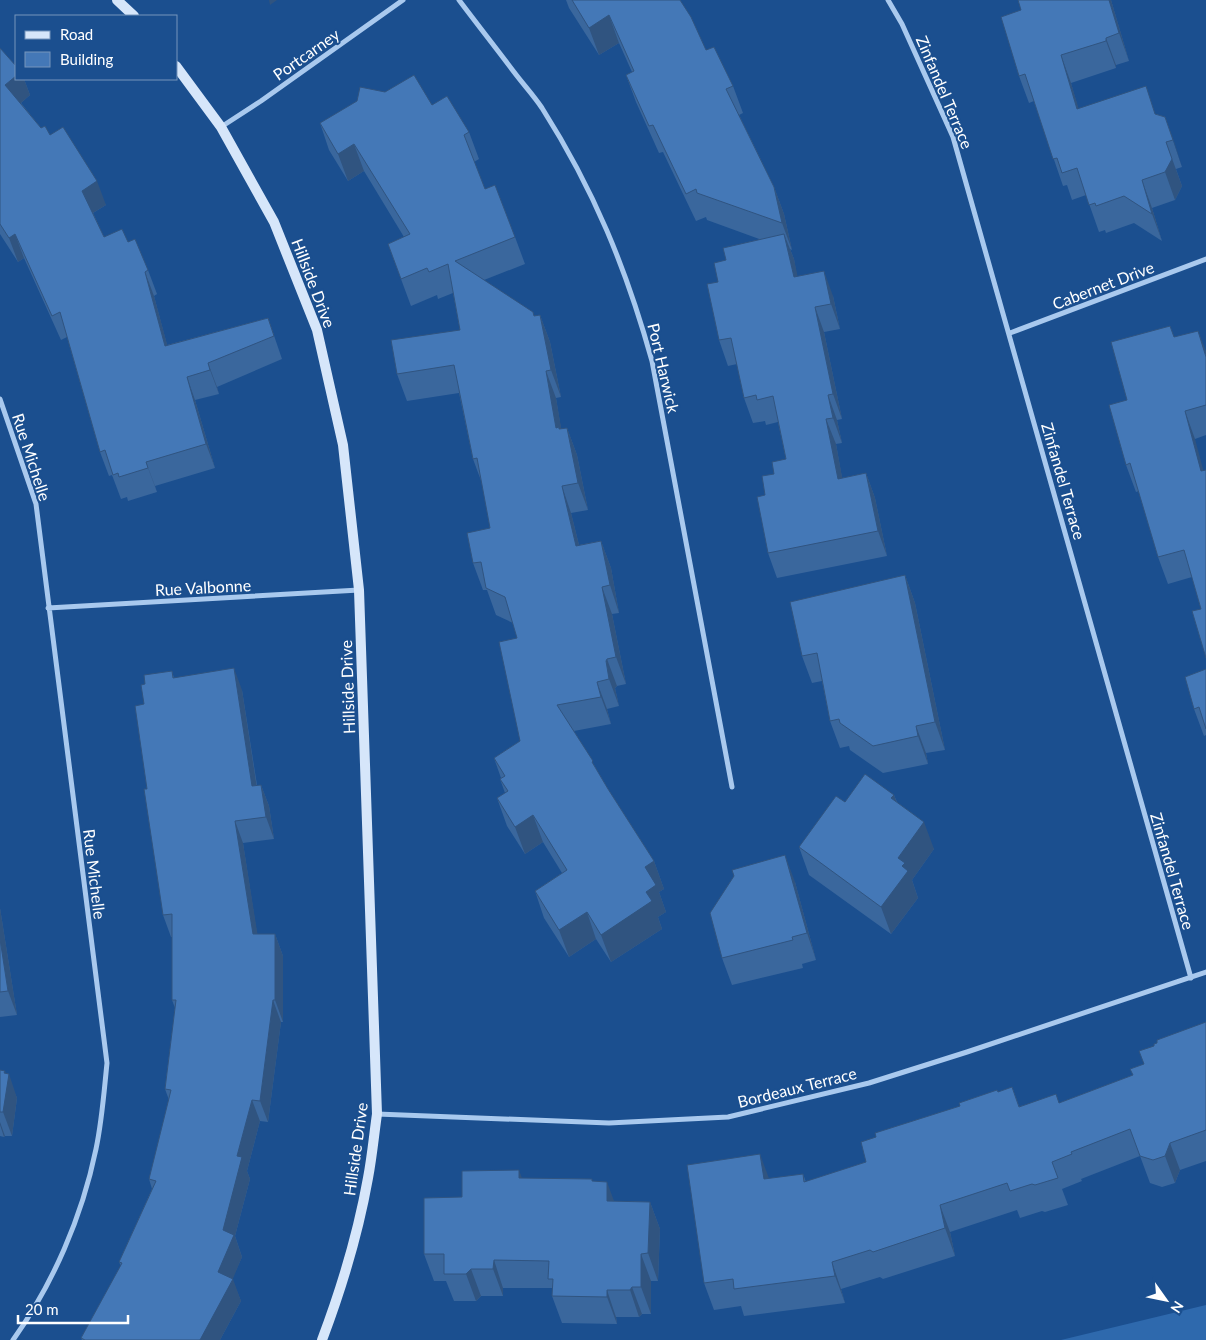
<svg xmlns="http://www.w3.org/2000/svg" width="1206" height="1340" font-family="Lato,sans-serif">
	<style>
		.green { fill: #2e69ad }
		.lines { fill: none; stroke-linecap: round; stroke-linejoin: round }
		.street { stroke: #a9c9ee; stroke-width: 5 }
		.secondary { stroke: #d6e6fa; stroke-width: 10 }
		.wall { fill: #3a679d }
		.shaded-wall { fill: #305480 }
		.building { fill: #4478b7; stroke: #305480 }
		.labels { text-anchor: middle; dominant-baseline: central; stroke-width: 4; stroke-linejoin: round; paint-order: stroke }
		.street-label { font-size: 16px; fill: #fff; stroke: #1b4f8f }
	</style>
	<rect width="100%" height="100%" fill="#1b4f8f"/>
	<!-- green -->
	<path class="green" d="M1206,1305V1340H1061Z"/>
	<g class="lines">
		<!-- street -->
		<path class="street" d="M459,0C477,24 496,48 514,72C523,84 534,96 542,108C594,190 626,268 652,361L732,787
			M888,0L902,24L953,137L1191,978
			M221,127L261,101L403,0
			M1010,333L1206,259
			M0,399L36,504L107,1063C104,1092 102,1121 96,1149C82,1217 53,1284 13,1340
			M48,608L359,590
			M377,1114L609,1123L728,1117L869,1083L967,1052L1206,972"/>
		<!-- secondary -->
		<path class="secondary" d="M117,0L134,16
			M176,66L221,127L274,222L317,330L343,445L359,590L377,1114C374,1135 372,1157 368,1178C358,1234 342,1287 322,1340"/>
	</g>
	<!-- wall -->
	<path class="wall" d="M566,0H680L706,50L733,86L743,113L739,115L774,187L784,214L792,250L790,249L794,259L797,277L833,296L840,329L824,332L842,419L837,420L842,443L836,444L842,478L866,473L875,498L887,556L777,578L768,553L765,495L774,474L786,459L778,422L766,425L765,421L753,423L744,398L737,364L728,366L719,340L718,282L726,260L762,240L707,220L706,217L696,221L663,152L659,153L636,102L626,75L632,72L619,43L599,55L569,8Z
		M1018,0H1111L1129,61L1116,65V68L1071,83L1078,108L1156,114L1165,117L1182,167L1176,169L1182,186L1175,200L1152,208L1162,241L1134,223L1106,233L1105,230L1099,232L1086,195L1072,200L1067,185L1063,186L1034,101L1029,103L1019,76L1021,10Z
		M0,48L16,79H24L30,95L21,103L41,128L50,135L106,205L93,213L104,237L128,242L148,270L157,294L154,296L167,345L268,318L282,359L217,387L219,394L195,400L215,468L155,486L157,492L128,501L127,497L121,499L112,475L109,476L100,452L67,337L61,340L24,258L18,262L0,234Z
		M432,105L469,132L479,159L474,162L485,189L515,237L525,264L484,280L535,316L540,315L550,342L561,397L556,398L561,429L567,428L577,455L588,510L571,513L579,545L601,541L611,568L619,613L612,614L626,684L617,686L615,688L619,706L607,709L611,724L574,731L608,789L654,861L664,889L659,892L666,912L658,917L662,929L611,962L596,939L569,957L544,918L535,891L562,873L543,842L525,854L507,826L497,798L505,793L500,779L501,778L494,758L520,741L517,638L513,623L496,615L487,590H483L473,563L490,528L483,486L473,459L459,393L407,401L397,374L460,330L453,293L438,299L437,295L411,306L388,244L404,237L364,171L348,181L329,150L320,123Z
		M1174,337L1206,351V435L1195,439L1201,609L1192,577L1168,584L1158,557L1139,491L1136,492L1126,465L1127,400Z
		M905,575L915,603L945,750L926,753L928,764L883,773L850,750L849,746L840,748L830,721L822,681L812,683L802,656Z
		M1206,669V735L1204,736L1194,709Z
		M172,671L174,678L242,690L257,785H261L269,806L274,839L243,843L257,934H275L283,956V1022H281L268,1122L260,1121L247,1171L250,1179L235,1236L242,1257L232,1279L241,1301L220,1340H82L81,1338L121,1266L119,1262L152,1189L149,1179L169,1100L165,1089L175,1008L172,1000V937H171L163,915L147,789L144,704L145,684Z
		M894,795L897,802L934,849L912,880L918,898L891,934L809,875L799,847L845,802Z
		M734,876L795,882L816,960L802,964L803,968L732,985L722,958Z
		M0,908L17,1015L0,1017Z
		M1206,1022V1161L1180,1170L1175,1183L1162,1187L1150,1183L1140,1156L1081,1179L1082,1181L1062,1189L1068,1205L1045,1212L1042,1211L1020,1218L1017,1210L950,1232L955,1256L883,1279L880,1277L841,1289L845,1303L744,1316L741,1306L714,1310L704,1283L769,1179L803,1174L806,1182L866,1162L876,1137L1012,1087L1019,1106L1059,1103L1133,1075L1144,1064L1154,1046Z
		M0,1070L6,1074L17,1098L12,1136H5L4,1137L0,1136Z
		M522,1178L592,1179V1181L614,1201L650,1202L660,1229L658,1281H651V1314H642L639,1317H616L617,1324L562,1323L552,1296V1288H503V1296H481L476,1301H454L446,1281H434L424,1254L462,1197Z"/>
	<!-- shaded-wall -->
	<path class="shaded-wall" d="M269,0H277L270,5Z
		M1109,0H1111L1129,61L1119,33Z
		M609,15L619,43L599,55L589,28Z
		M1106,38L1116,65V68L1106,41Z
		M1061,55L1071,83L1087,136L1077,109Z
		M16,76V79H24L30,95L14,109L5,85Z
		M1165,117L1175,144L1182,167L1173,140Z
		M1166,142L1182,186L1175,200L1165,172Z
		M354,144L364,171L348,181L338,154Z
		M1142,180L1152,208L1162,241L1152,214Z
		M97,181L106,205L91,214L82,191Z
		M774,187L784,214L792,250L782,223Z
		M15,234L24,258L18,262L9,238Z
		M784,234L794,259L803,302L794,277Z
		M824,271L833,296L840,329L831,304Z
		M145,272L154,296L174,370L165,346Z
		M815,307L824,332L842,419L833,394Z
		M540,315L550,342L561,397L551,370Z
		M1198,331L1206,351V357Z
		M208,363L217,387L219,394L210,370Z
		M546,371L556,398L563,439L556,428Z
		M187,377L195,400L215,468L206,444Z
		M828,395L837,420L842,443L833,418Z
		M1185,411L1195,439L1206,480L1201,471Z
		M826,419L836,444L847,504L838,479Z
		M567,428L577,455L588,510L578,483Z
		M146,462L155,486L157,492L148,468Z
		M866,473L875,498L887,556L878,531Z
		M562,486L571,513L586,573L576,546Z
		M601,541L611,568L619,613L610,585Z
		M905,575L915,603L945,750L935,722Z
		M602,587L612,614L626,684L616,657Z
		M607,659L617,686L615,688L619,706L609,679L606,661Z
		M234,668L242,690L260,808L252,786Z
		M597,682L607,709L611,724L601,697Z
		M916,726L926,753L928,764L918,736Z
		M261,785L269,806L274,839L266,817Z
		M894,795L904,822L891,798Z
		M533,815L543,842L525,854L515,827Z
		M235,821L243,843L261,956L253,934Z
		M924,822L934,849L912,880L918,898L891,934L881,907L898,858Z
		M785,855L795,882L816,960L807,933Z
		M654,861L664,889L659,892L666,912L658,917L662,929L611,962L601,935L645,867Z
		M0,908L17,1015L8,991L0,939Z
		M587,912L596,939L569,957L559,930Z
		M275,934L283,956V1022L275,1000Z
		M273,1000L281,1022L268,1122L260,1101Z
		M5,1071L8,1080L9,1074L17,1098L12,1136L3,1112Z
		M252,1100L260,1121L247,1171L250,1179L235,1236L242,1257L229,1288L233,1279L241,1301L220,1340H200L218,1272L223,1230L237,1156Z
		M0,1122L5,1136L4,1137L0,1125Z
		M1170,1143L1180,1170L1175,1183L1165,1156Z
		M760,1154L770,1181L764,1179Z
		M519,1170L529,1197L519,1178Z
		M607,1182L617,1209L607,1201Z
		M650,1202L660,1229L658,1281L648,1253Z
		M940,1205L950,1232L955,1256L945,1228Z
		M641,1254L651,1281V1314L641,1287Z
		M494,1260L503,1288V1296L493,1269Z
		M832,1262L841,1289L845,1303L835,1276Z
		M471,1269L481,1296L476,1301L466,1274Z
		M632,1287L642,1314L639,1317L630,1290Z
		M607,1290L616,1317L617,1324L607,1297Z"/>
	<!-- building -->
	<path class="building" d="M572,0H680L691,17L706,50L714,47L733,86L726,89L774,187L782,223L697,193L696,189L686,194L653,125L649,126L626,75L634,71L609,15L589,28Z
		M1018,0H1109L1119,33L1106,38V41L1061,55L1077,109L1146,86L1155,114L1165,117L1173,140L1166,142L1172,159L1165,172L1142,180L1152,214L1124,196L1096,206L1095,203L1089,205L1077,168L1062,173L1057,158L1053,159L1025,74L1019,76L1001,17L1021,10Z
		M0,48L16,66V76L5,85L41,128L45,126L50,135L63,127L97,181L82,191L104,237L122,229L128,242L135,239L148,270L145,272L165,346L268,318L274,336L208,363L210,370L187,377L206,444L146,462L148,468L119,477L118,473L113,475L105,450L100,452L60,312L52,316L15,234L9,238L0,224Z
		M414,75L432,105L447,96L469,132L464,135L485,189L495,185L515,237L455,261L533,312L534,316L540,315L551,370L546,371L556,428L559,427V429L567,428L578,483L562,486L576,546L601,541L610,585L602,587L616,657L607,659L606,661L609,679L597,682L601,697L557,705L593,761L592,762L608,789L654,861L645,867L656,885L646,892L652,901L601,935L587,912L559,930L535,891L567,870L533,815L515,827L497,798L508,791L500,779L505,776L494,758L520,741L499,642L517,638L505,597L486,588L481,562L473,563L467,533L490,528L477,458L473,459L454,365L397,374L391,340L460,330L448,264L429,272L427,268L401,279L388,244L410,234L354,144L338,154L320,123L357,101L360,87L385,92Z
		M784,234L794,277L824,271L831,304L815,307L833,394L828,395L833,418L826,419L838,479L866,473L878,531L768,553L757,497L765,495L762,476L774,474L772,462L786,459L773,396L757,400L756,395L744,398L731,338L719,340L707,284L718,282L714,263L726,260L723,248Z
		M1170,326L1174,337L1198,331L1206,357V405L1185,411L1201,471L1206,470V658L1192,611L1201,609L1184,550L1158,557L1130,463L1126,465L1109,405L1127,400L1111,342Z
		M905,575L935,722L916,726L918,736L873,746L840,723L839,719L830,721L817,653L802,656L790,602Z
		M234,668L252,786L261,785L266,817L235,821L253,934H275V1000H273L260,1101L252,1100L237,1156L242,1157L223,1230L234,1235L218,1272L233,1279L200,1340H85L81,1338L122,1263L119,1262L156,1181L149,1179L171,1090L165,1089L176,1000H172V914L163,915L144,789H147L135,706L144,704L141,685L145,684L144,675L172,671L173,678Z
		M1206,669V729L1199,707L1194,709L1185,677Z
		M865,774L894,795L891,798L924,822L898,858L905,863L902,866L908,871L881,907L799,847L836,796L845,802Z
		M785,855L807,933L792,937L793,940L722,958L710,913L734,876L732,870Z
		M0,939L8,991L0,992Z
		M1206,1022V1130L1170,1143L1165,1156L1153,1160L1140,1156L1130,1129L1071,1152L1072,1154L1052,1162L1058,1178L1035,1185L1032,1184L1010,1191L1007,1183L940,1205L945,1228L873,1252L870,1250L832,1262L835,1276L734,1289L733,1279L704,1283L687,1165L760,1154L764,1179L803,1174L804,1182L866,1162L861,1142L876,1137L875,1133L960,1106L959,1103L997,1090L998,1092L1012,1087L1019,1107L1056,1094L1059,1103L1133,1075L1130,1069L1144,1064L1139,1051L1154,1046V1044L1157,1043V1040Z
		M0,1070L5,1071L4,1073L9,1074L3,1112H0Z
		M519,1170V1178L592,1179V1181L607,1182V1201L650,1202L648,1253L641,1254V1287H632L630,1290H607V1297L552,1296L553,1279H548L549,1261L494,1260L493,1269H471L466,1274H444V1254H424V1198L462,1197V1171Z"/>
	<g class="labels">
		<!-- street labels -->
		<g class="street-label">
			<text transform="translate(306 54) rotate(-35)">Portcarney</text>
			<text transform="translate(945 92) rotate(67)">Zinfandel Terrace</text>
			<text transform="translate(314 283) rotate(69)">Hillside Drive</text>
			<text transform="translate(1103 285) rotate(-21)">Cabernet Drive</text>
			<text transform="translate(664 368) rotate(77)">Port Harwick</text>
			<text transform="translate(32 457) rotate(72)">Rue Michelle</text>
			<text transform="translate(1064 481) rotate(74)">Zinfandel Terrace</text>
			<text transform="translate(203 587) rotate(-3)">Rue Valbonne</text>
			<text transform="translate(347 687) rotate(-92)">Hillside Drive</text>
			<text transform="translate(1173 871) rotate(74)">Zinfandel Terrace</text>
			<text transform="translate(95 874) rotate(83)">Rue Michelle</text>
			<text transform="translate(797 1087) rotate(-14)">Bordeaux Terrace</text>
			<text transform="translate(355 1149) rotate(-82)">Hillside Drive</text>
		</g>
	</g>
	<!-- legend -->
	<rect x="15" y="15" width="162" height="65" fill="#1b4f8f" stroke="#7695bc"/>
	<rect x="25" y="31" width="25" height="8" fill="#d6e6fa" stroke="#7695bc"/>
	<text x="60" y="40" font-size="15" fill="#ffffff">Road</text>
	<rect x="25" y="52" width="25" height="15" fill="#4478b7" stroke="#7695bc"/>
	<text x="60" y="65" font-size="15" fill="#ffffff">Building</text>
	<!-- north arrow -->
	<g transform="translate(1166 1300) rotate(123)" stroke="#1b4f8f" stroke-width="4" paint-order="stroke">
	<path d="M0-4L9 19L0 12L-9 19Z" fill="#ffffff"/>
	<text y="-8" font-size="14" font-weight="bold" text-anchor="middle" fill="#ffffff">N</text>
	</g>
	<!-- scale -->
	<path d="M18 1315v8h110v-8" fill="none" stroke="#ffffff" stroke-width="2.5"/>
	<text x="25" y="1315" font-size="15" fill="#ffffff" stroke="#1b4f8f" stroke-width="4" paint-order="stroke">20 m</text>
</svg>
